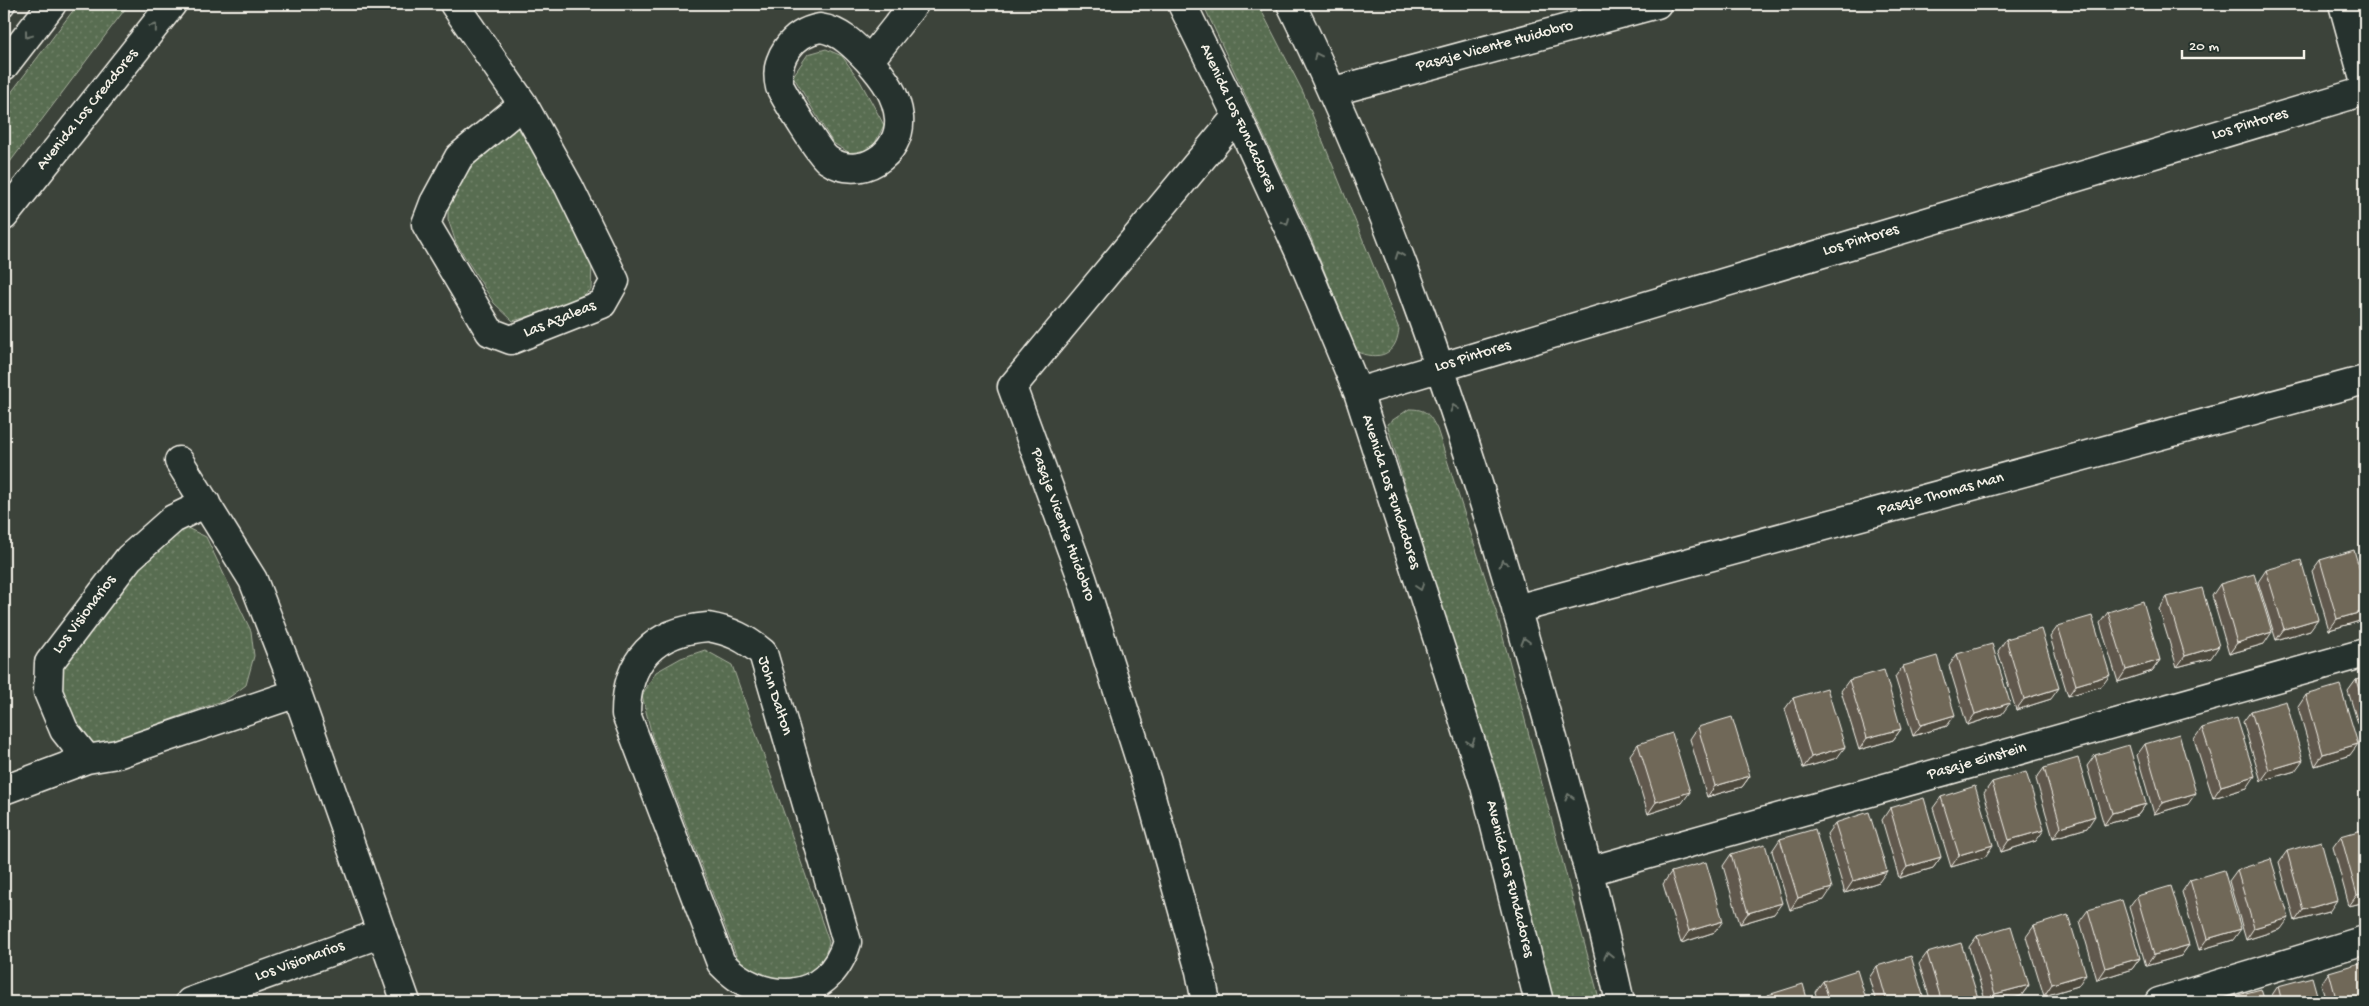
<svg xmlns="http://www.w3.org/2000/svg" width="2369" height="1006" font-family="'Gochi Hand',sans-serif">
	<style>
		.grass { fill: url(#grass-dots); stroke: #a6af9c }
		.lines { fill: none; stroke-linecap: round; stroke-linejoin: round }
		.lane-casing { stroke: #f4f1e8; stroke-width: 22 }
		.street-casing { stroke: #f4f1e8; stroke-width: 31 }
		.secondary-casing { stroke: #f4f1e8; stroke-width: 31 }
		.lane { stroke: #26332d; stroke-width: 19 }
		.street { stroke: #26332d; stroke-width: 28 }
		.secondary { stroke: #26332d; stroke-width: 28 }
		.wall { fill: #60594d; stroke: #f4f1e8 }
		.shaded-wall { fill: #4e483e; stroke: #f4f1e8 }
		.building { fill: #706759; stroke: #f4f1e8 }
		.oneway { stroke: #6e766e }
		.labels { text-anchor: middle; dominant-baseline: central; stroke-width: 4; stroke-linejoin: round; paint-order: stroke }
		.street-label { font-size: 16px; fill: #f4f1e8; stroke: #26332d }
	</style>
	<defs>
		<pattern id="grass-dots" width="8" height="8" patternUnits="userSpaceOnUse" patternTransform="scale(1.25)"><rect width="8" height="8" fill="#596d51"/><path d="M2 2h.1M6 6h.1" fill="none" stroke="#71826a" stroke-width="1.8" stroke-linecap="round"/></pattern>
	</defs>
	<rect width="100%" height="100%" fill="#3c433a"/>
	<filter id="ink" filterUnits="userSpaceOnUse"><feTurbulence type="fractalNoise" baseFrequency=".02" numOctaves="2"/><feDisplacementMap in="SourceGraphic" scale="10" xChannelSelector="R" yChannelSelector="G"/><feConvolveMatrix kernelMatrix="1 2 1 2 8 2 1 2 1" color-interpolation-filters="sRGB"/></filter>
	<g filter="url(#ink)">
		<!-- grass -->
		<path class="grass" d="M78,4H129L4,170V102Z
			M1203,4H1258L1303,92L1399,329C1396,356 1379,360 1357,352L1309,233Z
			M826,49L842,56L860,81L884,125L872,149L850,153L833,143L793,76L808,54Z
			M518,128L540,162L592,263L591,289C569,307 540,313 513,321L494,303L456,243L448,219V201L469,170L505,131Z
			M1409,409C1427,409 1429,414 1437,429L1496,611L1600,1002H1544L1518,872L1387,424Z
			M181,525L206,537L251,631L254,656L246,685L227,699L100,745L83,739L66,713L57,675L163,535Z
			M705,650L732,665L829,942C819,981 806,981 769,987L739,963L652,736L642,695L656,672L681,658Z"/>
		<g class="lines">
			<defs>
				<path id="lane" d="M4,7L6,4"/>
				<path id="street" d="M454,4L523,104L569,187L615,281L602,304L511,340L490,332L426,224L434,203L459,157L523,104
					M1182,4L1237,116L1300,253L1358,392L1485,786L1539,1002
					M1291,4C1390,207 1462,421 1525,639C1559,759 1593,880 1620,1002
					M2343,4L2365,83
					M820,28C841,31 855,46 869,61C884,78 897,95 899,118C902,154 860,182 828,160C819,154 786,99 780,87C773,59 792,33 820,28Z
					M869,61L914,4
					M1334,91L1657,4
					M1358,392L2365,91
					M179,461L253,580L297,693L406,1002
					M206,503L173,519L129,558L49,663L48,692L64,730L87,759L117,754L297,693
					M1516,609L2365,380
					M708,627C731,631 745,638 763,653L847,942C828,1006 761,1006 721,963L626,714C626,660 654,631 708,627Z
					M4,790L87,759
					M1589,871L2365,653
					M190,1002L382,933
					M1206,1002L1200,971L1147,782L1082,578L1012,387L1237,116
					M2159,1002L2365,940"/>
				<path id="secondary" d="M4,66L52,4
					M4,216L172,4"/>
			</defs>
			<!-- lane casing -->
			<use href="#lane" class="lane-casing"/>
			<!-- street casing -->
			<use href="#street" class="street-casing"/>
			<!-- secondary casing -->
			<use href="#secondary" class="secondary-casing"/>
			<!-- lane -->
			<use href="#lane" class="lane"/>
			<!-- street -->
			<use href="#street" class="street"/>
			<!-- secondary -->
			<use href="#secondary" class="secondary"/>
		</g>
		<!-- wall -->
		<path class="wall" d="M2320,560L2365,588V618L2363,620L2329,630L2312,571Z
			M2266,570L2310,630L2276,640L2258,582Z
			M2220,584L2264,644L2229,654L2212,596Z
			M2167,597L2211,658L2177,667L2159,609Z
			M2108,612L2160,660L2152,671L2118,682L2100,623Z
			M2058,626L2102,686L2068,696L2050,637Z
			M2006,639L2051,699L2016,710L1998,651Z
			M1957,654L2002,714L1967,725L1949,666Z
			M1903,666L1947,726L1913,736L1895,677Z
			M2365,677V746L2348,691L2356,680Z
			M1849,680L1901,729L1893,740L1859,750L1841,691Z
			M2306,695L2350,755L2315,766L2298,707Z
			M1793,698L1837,758L1803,768L1785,709Z
			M2251,711L2295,771L2261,781L2243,722Z
			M1698,727L1750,776L1742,787L1707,797L1690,739Z
			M2202,728L2247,788L2213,798L2194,739Z
			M1638,744L1682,803L1648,814L1630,755Z
			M2145,744L2188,804L2154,814L2137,755Z
			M2095,755L2146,804L2138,815L2104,825L2087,766Z
			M2044,768L2087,828L2053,838L2036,779Z
			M1992,782L2036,841L2001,852L1984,793Z
			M1941,797L1985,857L1951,867L1933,808Z
			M1890,808L1941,857L1933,868L1899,878L1882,820Z
			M1835,823L1879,882L1845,893L1827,834Z
			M2341,836L2365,902L2349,906L2333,847Z
			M1780,839L1824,900L1790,910L1772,851Z
			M2287,851L2329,912L2295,921L2279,862Z
			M1731,854L1774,914L1740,924L1723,866Z
			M2237,870L2281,929L2246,940L2229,881Z
			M1671,872L1715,932L1681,943L1663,884Z
			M2190,880L2233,940L2199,950L2182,892Z
			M2137,896L2189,945L2181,956L2146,966L2129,907Z
			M2088,910L2140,958L2132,969L2097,980L2080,921Z
			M2034,926L2078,986L2044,996L2026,937Z
			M1977,936L2029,985L2021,996L1999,1002H1986L1969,947Z
			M1927,953L1978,1002H1931L1919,964Z
			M1877,966L1925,1002H1876L1869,978Z
			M2329,972L2365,1002H2326L2321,984Z
			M1823,981L1867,1002H1818L1815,992Z
			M2278,986L2319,1002H2271L2270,998Z
			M1768,995L1808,1002H1763Z"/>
		<!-- shaded-wall -->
		<path class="shaded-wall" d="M2365,611V618L2363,620L2329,630L2337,619Z
			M2318,619L2310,630L2276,640L2284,629Z
			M2272,632L2264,644L2229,654L2237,643Z
			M2219,646L2211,658L2177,667L2185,656Z
			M2160,660L2152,671L2118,682L2126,670Z
			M2110,675L2102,686L2068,696L2076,685Z
			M2059,688L2051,699L2016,710L2024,699Z
			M2010,703L2002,714L1967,725L1975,714Z
			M1955,715L1947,726L1913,736L1921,725Z
			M1901,729L1893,740L1859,750L1867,738Z
			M2358,744L2350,755L2315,766L2323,754Z
			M1845,747L1837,758L1803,768L1811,757Z
			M2303,760L2295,771L2261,781L2269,770Z
			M1750,776L1742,787L1707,797L1715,786Z
			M2255,776L2247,788L2213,798L2221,786Z
			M1690,792L1682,803L1648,814L1656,802Z
			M2196,793L2188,804L2154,814L2162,803Z
			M2146,804L2138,815L2104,825L2112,813Z
			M2095,816L2087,828L2053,838L2061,827Z
			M2044,830L2036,841L2001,852L2009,840Z
			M1993,845L1985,857L1951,867L1959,855Z
			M1941,857L1933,868L1899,878L1907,867Z
			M1887,871L1879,882L1845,893L1853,881Z
			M1832,888L1824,900L1790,910L1798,898Z
			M2365,893V902L2349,906L2357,895Z
			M2337,900L2329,912L2295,921L2303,910Z
			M1782,903L1774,914L1740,924L1748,913Z
			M2289,918L2281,929L2246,940L2254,928Z
			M1723,921L1715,932L1681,943L1689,931Z
			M2241,929L2233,940L2199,950L2207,939Z
			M2189,945L2181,956L2146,966L2154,955Z
			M2140,958L2132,969L2097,980L2105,968Z
			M2086,974L2078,986L2044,996L2052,984Z
			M2029,985L2021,996L1999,1002H1989L1995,994Z"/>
		<!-- building -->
		<path class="building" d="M2354,550L2365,588V611L2337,619L2320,560Z
			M2301,560L2318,619L2284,629L2266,570Z
			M2254,574L2272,632L2237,643L2220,584Z
			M2202,588L2219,646L2185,656L2167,597Z
			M2143,601L2160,660L2126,670L2108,612Z
			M2092,616L2110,675L2076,685L2058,626Z
			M2041,629L2059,688L2024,699L2006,639Z
			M1992,644L2010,703L1975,714L1957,654Z
			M1937,656L1955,715L1921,725L1903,666Z
			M1884,670L1901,729L1867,738L1849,680Z
			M2365,677V709L2356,680Z
			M2340,685L2358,744L2323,754L2306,695Z
			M1827,688L1845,747L1811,757L1793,698Z
			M2286,701L2303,760L2269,770L2251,711Z
			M1732,717L1750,776L1715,786L1698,727Z
			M2237,718L2255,776L2221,786L2202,728Z
			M1672,733L1690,792L1656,802L1638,744Z
			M2179,734L2196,793L2162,803L2145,744Z
			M2129,745L2146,804L2112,813L2095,755Z
			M2078,758L2095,816L2061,827L2044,768Z
			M2026,772L2044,830L2009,840L1992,782Z
			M1975,786L1993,845L1959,855L1941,797Z
			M1924,798L1941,857L1907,867L1890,808Z
			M1869,812L1887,871L1853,881L1835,823Z
			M1815,829L1832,888L1798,898L1780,839Z
			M2365,829V893L2357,895L2341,836Z
			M2321,841L2337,900L2303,910L2287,851Z
			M1765,844L1782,903L1748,913L1731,854Z
			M2271,859L2289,918L2254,928L2237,870Z
			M1706,862L1723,921L1689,931L1671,872Z
			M2224,870L2241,929L2207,939L2190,880Z
			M2171,886L2189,945L2154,955L2137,896Z
			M2122,900L2140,958L2105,968L2088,910Z
			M2068,915L2086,974L2052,984L2034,926Z
			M2011,926L2029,985L1995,994L1977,936Z
			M1961,943L1979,1001L1975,1002H1942L1927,953Z
			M1911,956L1925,1002H1887L1877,966Z
			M2363,962L2365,971V1002H2337L2329,972Z
			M1857,970L1867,1002H1830L1823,981Z
			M2312,977L2319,1002H2282L2278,986Z
			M1803,984L1808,1002H1771L1768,995Z
			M2261,989L2265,1002H2228L2227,998Z
			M1744,999L1745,1002H1732Z"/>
		<!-- one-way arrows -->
		<defs><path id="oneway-chevron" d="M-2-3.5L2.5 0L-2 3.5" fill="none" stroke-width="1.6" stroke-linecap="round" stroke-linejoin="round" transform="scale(1.25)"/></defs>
		<g class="oneway">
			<use href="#oneway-chevron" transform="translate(154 27) rotate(-51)"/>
			<use href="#oneway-chevron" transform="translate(28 35) rotate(127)"/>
			<use href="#oneway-chevron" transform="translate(1317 56) rotate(-116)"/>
			<use href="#oneway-chevron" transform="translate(1286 222) rotate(66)"/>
			<use href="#oneway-chevron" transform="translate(1399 255) rotate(-110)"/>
			<use href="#oneway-chevron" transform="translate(1454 408) rotate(-108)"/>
			<use href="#oneway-chevron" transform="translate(1503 563) rotate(-107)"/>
			<use href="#oneway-chevron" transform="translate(1420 587) rotate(72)"/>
			<use href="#oneway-chevron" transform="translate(1525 641) rotate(-106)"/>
			<use href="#oneway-chevron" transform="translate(1471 742) rotate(72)"/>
			<use href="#oneway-chevron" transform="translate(1569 797) rotate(-105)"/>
			<use href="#oneway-chevron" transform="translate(1608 955) rotate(-103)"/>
		</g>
	</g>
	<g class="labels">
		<!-- street labels -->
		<g class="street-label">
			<text transform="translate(1495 47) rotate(-15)">Pasaje Vicente Huidobro</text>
			<text transform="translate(88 110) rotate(-51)">Avenida Los Creadores</text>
			<text transform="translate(1237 118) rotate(65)">Avenida Los Fundadores</text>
			<text transform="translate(2250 125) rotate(-17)">Los Pintores</text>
			<text transform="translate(1861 241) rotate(-17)">Los Pintores</text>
			<text transform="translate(560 320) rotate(-22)">Las Azaleas</text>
			<text transform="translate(1473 357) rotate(-17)">Los Pintores</text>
			<text transform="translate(1390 492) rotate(72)">Avenida Los Fundadores</text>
			<text transform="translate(1941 495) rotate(-15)">Pasaje Thomas Man</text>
			<text transform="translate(1062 525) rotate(70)">Pasaje Vicente Huidobro</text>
			<text transform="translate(85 615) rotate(-53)">Los Visionarios</text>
			<text transform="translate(774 696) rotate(72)">John Dalton</text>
			<text transform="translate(1977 762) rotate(-16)">Pasaje Einstein</text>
			<text transform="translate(1509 879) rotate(76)">Avenida Los Fundadores</text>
			<text transform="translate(300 962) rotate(-20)">Los Visionarios</text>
		</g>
	</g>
	<!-- margin -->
	<rect width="2369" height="1006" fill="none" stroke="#26332d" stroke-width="20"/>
	<rect x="10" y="10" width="2349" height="986" fill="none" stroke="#f4f1e8" stroke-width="2" filter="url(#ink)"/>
	<!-- scale -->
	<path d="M2182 50v8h122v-8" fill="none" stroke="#f4f1e8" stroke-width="2.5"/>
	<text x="2189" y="50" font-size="15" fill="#f4f1e8" stroke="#26332d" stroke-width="4" paint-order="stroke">20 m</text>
</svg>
